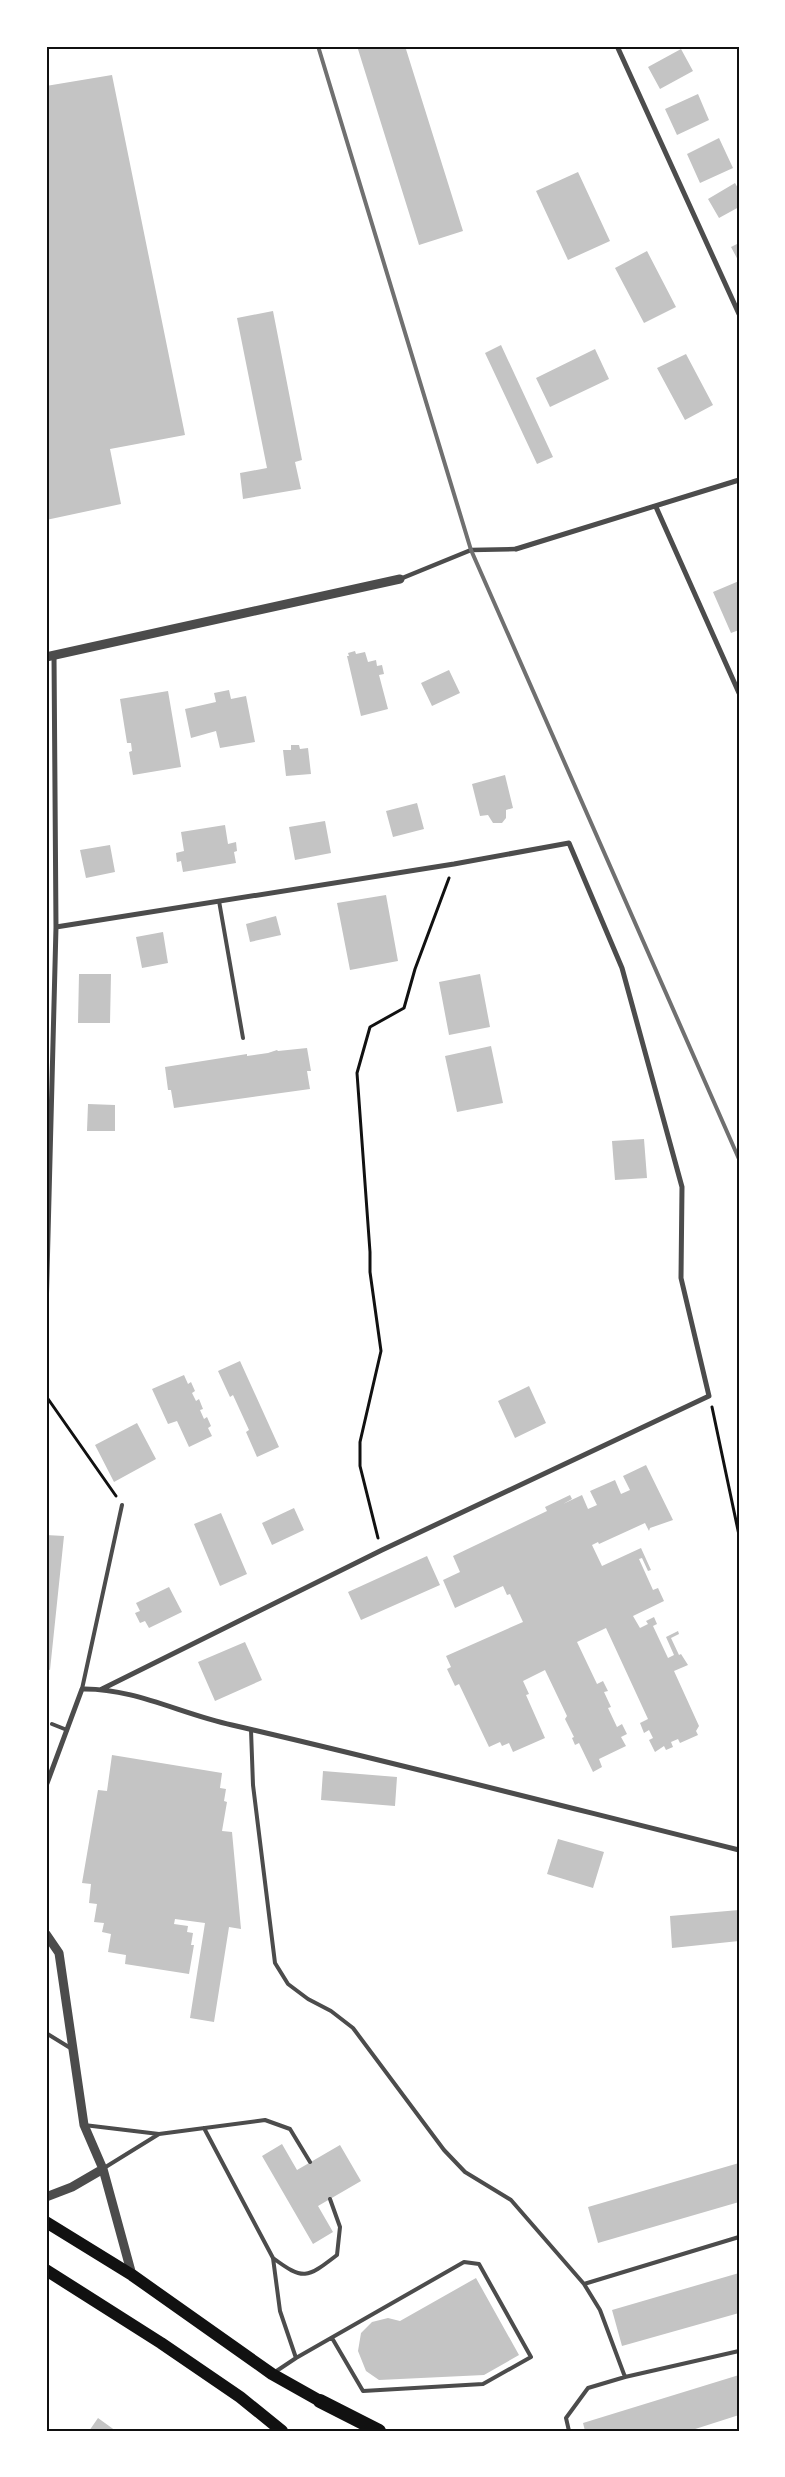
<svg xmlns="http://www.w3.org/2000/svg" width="785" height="2477" font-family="'Source Sans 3',sans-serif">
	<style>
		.building { fill: #c4c4c4 }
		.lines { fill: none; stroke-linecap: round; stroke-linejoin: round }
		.path { stroke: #111; stroke-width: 3 }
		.service { stroke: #4c4c4c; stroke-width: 4 }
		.pedestrian { stroke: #4c4c4c; stroke-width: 4.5 }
		.minor { stroke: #4c4c4c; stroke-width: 5 }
		.tertiary { stroke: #4c4c4c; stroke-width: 9 }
		.primary { stroke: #111; stroke-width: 12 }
		.trunk { stroke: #111; stroke-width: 14 }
		.rail { stroke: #707070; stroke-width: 4 }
		.neatline { fill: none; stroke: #111; stroke-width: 2 }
	</style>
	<rect width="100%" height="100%" fill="#fff"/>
	<!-- building -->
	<path class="building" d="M357,46H405L463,231L419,245Z
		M681,49L693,71L660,89L648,67Z
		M112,75L185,435L110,449L121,504L46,520V86Z
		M698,94L709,120L677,135L665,109Z
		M719,138L733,168L700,183L687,154Z
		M578,172L610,241L568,260L536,191Z
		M735,183L739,190V207L719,218L708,199Z
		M739,243V262L731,247Z
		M647,251L676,307L644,323L615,268Z
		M273,311L302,460L295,462L301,489L243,499L240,473L267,468L237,318Z
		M501,345L553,457L537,464L485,353Z
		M595,349L609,379L550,407L536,378Z
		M686,354L713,405L685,420L657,368Z
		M739,581V630L731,633L713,592Z
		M355,651L356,654L365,652L368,662L376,660L377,666L382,665L384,674L379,675L388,709L361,716L347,656H349L348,653Z
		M449,670L460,693L432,706L421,683Z
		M229,690L231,699L246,696L255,742L220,748L216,731L191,738L185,709L216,702L214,693Z
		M168,691L181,767L133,775L129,752L132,751L131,743H127L120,699Z
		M291,745H299L300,749L308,748L311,774L286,776L283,750H291Z
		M505,775L513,808L506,810V818L502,823H493L488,815L480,816L472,784Z
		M417,803L424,829L393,837L386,811Z
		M325,821L331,853L295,860L289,827Z
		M225,825L228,844L236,842L237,851L234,852L236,863L183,872L181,861L177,862L176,853L184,851L181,832Z
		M110,845L115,872L86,878L80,850Z
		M386,895L398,961L350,970L337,903Z
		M276,916L281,935L250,942L246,924Z
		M163,932L168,963L142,968L136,937Z
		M79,974H111L110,1023H78Z
		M480,974L490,1027L449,1035L439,982Z
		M491,1046L503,1103L457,1112L445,1056Z
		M307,1048L311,1071H307L310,1089L174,1108L171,1090H168L165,1067L247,1054V1056L268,1053L277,1050L278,1051Z
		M88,1104L115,1105V1131H87Z
		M644,1139L647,1178L615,1180L612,1141Z
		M240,1361L279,1447L257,1457L246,1432L249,1430L233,1395L230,1397L218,1371Z
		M184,1375L188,1384L191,1382L195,1391L192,1393L196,1401L199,1399L203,1409L200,1410L204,1419L207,1417L211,1426L208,1428L212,1436L189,1447L177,1421L168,1424L152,1389Z
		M529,1386L546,1423L515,1438L498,1401Z
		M137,1423L156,1459L114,1482L95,1445Z
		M646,1465L673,1520L650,1528L649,1531L645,1523L599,1544L598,1542L592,1545L602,1566L641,1548L651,1570L648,1571L642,1558L639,1559L653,1590L658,1588L664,1601L633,1616L640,1628L648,1624L646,1621L654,1617L657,1624L653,1626L668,1658L674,1655L666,1637L678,1631L679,1634L671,1638L679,1655L681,1654L688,1665L674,1671L699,1726L696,1731L698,1735L680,1743L678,1739L671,1742L673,1747L666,1750L664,1746L655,1752L649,1740L653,1738L649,1730L644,1733L640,1723L648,1719L606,1628L577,1642L597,1684L603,1681L608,1691L604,1692L611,1707L608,1708L617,1727L622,1724L627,1734L621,1737L626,1746L599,1759L602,1767L593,1772L579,1743L575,1745L572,1738L574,1737L565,1719L567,1716L545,1670L523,1681L529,1694L526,1695L545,1738L513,1752L509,1743L502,1746L500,1742L489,1747L459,1684L455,1686L447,1669L451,1667L446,1656L523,1622L510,1594L507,1595L503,1586L455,1608L443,1580L460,1572L453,1556L547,1511L545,1507L570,1495L572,1499L563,1504L582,1495L588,1509L597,1505L590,1491L615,1480L621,1494L630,1490L623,1476Z
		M294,1508L304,1530L272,1545L262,1523Z
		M221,1513L247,1574L220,1586L194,1524Z
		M46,1535L64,1536L50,1670L46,1669Z
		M427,1556L440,1585L361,1620L348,1592Z
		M169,1587L182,1612L149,1628L145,1621L140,1623L135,1613L140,1611L136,1603Z
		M245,1642L262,1680L215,1701L198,1662Z
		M112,1755L222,1773L220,1788L226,1789L224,1801L227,1802L222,1831L232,1832L241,1929L229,1927L214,2022L190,2018L205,1923L175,1919L174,1924L188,1926L187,1932L193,1933L191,1945H194L189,1974L125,1964L126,1955L108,1952L111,1934L102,1932L104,1923L94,1922L97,1904L89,1903L91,1884L82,1883L98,1790L107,1791Z
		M323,1771L397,1777L395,1806L321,1800Z
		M558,1839L604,1852L593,1888L547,1874Z
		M739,1910V1941L672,1948L670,1916Z
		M46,2086L49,2096L46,2124Z
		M282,2144L297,2170L340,2145L361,2181L318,2206L333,2232L313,2244L262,2156Z
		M739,2163V2202L598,2243L588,2207Z
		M739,2273V2313L622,2346L612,2310Z
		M476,2278L519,2355L484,2375L379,2380L366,2371L358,2351L361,2333L372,2322L388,2318L400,2321Z
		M739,2375V2415L689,2431H585L583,2423Z
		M98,2418L116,2431H89Z"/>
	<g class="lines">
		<!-- path -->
		<path class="path" d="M46,1396L116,1496
			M712,1407L739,1535
			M378,1538L360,1466V1442L381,1351L370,1272V1252L357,1073L370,1027L404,1008L415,969L449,878"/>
		<!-- service -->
		<path class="service" d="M219,901L243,1038
			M82,1689L122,1505
			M52,1724L67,1730
			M251,1730L253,1785L275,1963L288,1984L308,1999L331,2011L353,2028L444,2150L465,2172L511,2200L584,2284L600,2310L625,2377L739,2351
			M46,2033L72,2049
			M84,2125L159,2134L265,2120L290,2129L310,2162
			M204,2128L273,2258L280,2311L296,2358
			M104,2168L159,2134
			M273,2258C304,2281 307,2278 337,2255L340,2227L330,2199
			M584,2284L739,2237
			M275,2372L296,2358L464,2262L479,2264L531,2357L483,2384L363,2391L332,2338
			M569,2431L566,2418L588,2388L625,2377"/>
		<!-- pedestrian -->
		<path class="pedestrian" d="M400,579L471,550L516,549"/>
		<!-- minor -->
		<path class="minor" d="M617,46L739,314
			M656,507L739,693
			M516,549L739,480
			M56,927L454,864L569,843L622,968L682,1187L681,1278L709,1396L382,1550L102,1689
			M46,1313L56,927L54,655
			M46,1786L82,1689C134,1688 181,1714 232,1725C401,1764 570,1808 739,1850"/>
		<!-- tertiary -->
		<path class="tertiary" d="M46,657L400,579
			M46,1934L59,1953L84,2125L103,2169L132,2275
			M46,2197L72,2187L103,2169"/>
		<!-- primary -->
		<path class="primary" d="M46,2222L132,2275L272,2374L320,2401
			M46,2270L161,2343L240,2397L282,2431"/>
		<!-- trunk -->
		<path class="trunk" d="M320,2401L379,2431"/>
		<!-- rail -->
		<path class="rail" d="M318,46L471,550L739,1159"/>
	</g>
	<!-- border -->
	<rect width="785" height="2477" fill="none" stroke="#ffffff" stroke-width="95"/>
	<rect x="48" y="48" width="690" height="2382" class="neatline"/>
</svg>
